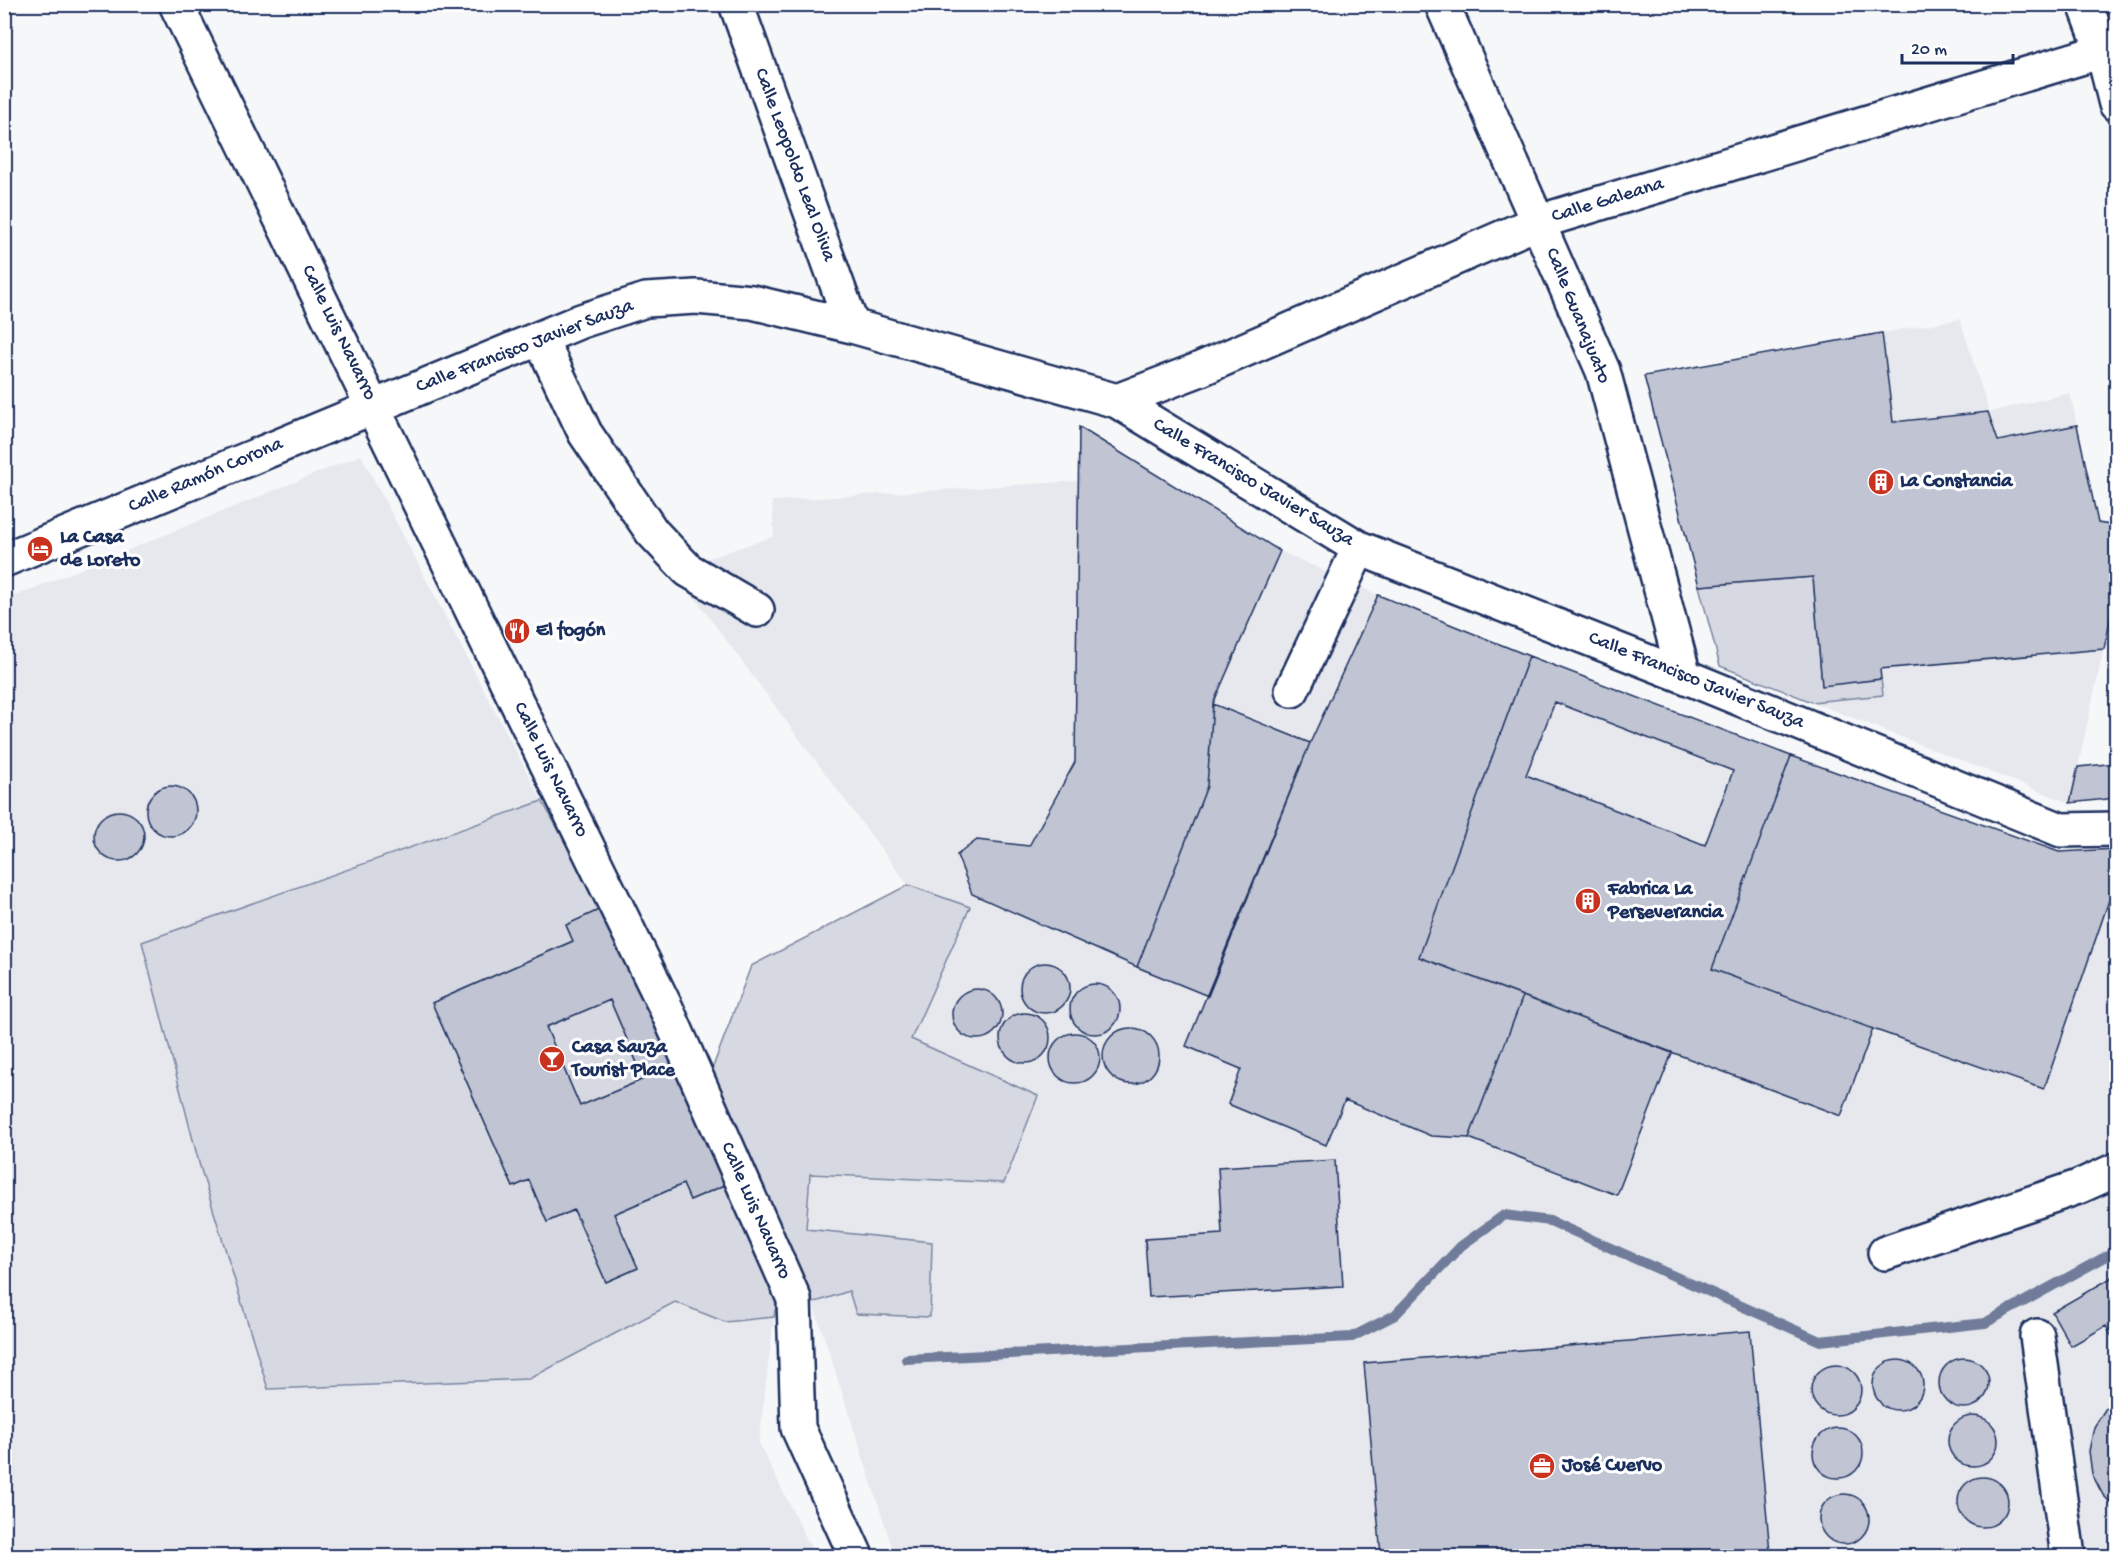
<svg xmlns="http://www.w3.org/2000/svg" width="2121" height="1561" font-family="'Gochi Hand',sans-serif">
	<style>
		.built { fill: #e6e8ee }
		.green { fill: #d6d9e2; stroke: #7884a0; stroke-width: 1.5 }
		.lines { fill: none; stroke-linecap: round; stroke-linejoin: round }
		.stream { stroke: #707c99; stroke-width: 10 }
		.building { fill: #c0c4d3; stroke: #1b2f5e; stroke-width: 1.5; fill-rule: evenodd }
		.minor-casing { stroke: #1b2f5e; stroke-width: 38 }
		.minor { stroke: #fff; stroke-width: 33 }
		.labels { text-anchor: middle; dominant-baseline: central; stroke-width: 6; stroke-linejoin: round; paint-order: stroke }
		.street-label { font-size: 20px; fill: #1b2f5e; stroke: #fff }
		.poi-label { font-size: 20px; font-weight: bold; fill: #1b2f5e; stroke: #fff; text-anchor: start }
	</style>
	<rect width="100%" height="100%" fill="#f6f7f9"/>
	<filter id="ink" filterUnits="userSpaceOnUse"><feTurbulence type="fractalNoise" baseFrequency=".0167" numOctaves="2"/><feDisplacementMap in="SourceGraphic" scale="12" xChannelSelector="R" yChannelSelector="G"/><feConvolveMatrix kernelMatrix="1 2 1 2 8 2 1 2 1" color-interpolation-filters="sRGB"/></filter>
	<g filter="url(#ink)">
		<!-- built -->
		<path class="built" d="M1960,319L1989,412L2070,393L2098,522L2116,526V593L2070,803L1720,666L1644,376Z
			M1079,427L1280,551L1378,595L1529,656L1791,756L2059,852L2116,849V1556H895L813,1303L708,1080L751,966L908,885L674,570L774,536L772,501L1078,481Z
			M361,455L542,801L143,942L199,1163L268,1388L529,1379L675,1302L725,1322L774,1317L759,1443L815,1556H5L4,863L10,860L4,847L5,600Z"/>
		<!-- green -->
		<path class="green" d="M1813,577L1822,685L1881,679L1883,695L1812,702L1720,666L1699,586Z
			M542,801L603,908L566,925L573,941L432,1003L513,1187L529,1180L547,1222L574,1210L606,1282L638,1268L614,1214L683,1184L690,1200L725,1185L778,1295L774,1317L725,1322L675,1302L529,1379L268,1389L199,1163L142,942Z
			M908,885L970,907L911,1039L1038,1096L1004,1183L810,1174L806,1229L932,1242L930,1317L856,1314L849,1291L813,1303L708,1080L751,966Z
			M610,1000L644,1079L580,1106L546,1027Z"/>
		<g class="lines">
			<!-- stream -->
			<path class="stream" d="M906,1359L1352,1337L1395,1315L1461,1246L1504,1215L1550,1221L1820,1341L1985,1323L2116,1251"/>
		</g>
		<!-- building -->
		<path class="building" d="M1882,333L1893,422L1988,412L1998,441L2077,425L2098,523L2116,526V593L2104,649L1880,669L1881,679L1822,686L1813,577L1699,586L1644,376Z
			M1079,427L1280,551L1213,704L1207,786L1137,967L972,894L957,855L977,840L1029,846L1075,762Z
			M1378,595L1529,656L1419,957L1523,996L1469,1138L1431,1136L1345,1100L1326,1145L1228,1104L1241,1069L1186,1046L1310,743Z
			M1529,656L1791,756L1712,969L1873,1029L1841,1116L1419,957ZM1555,702L1733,771L1705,845L1526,775Z
			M1213,704L1310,743L1208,996L1137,967L1207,786Z
			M1791,756L2059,852L2116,849V880L2044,1089L1873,1029L1712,969Z
			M2116,763V798L2070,803L2078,767Z
			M146 811a25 25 0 1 1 50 0a25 25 0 1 1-50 0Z
			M94 836a25 25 0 1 1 50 0a25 25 0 1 1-50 0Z
			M603,908L725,1185L690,1200L683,1184L614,1214L638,1268L606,1282L574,1210L547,1222L529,1180L513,1187L432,1003L573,941L566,925ZM610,1000L644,1079L580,1106L546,1027Z
			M1020 988a25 25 0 1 1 50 0a25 25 0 1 1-50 0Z
			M1070 1009a25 25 0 1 1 50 0a25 25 0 1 1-50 0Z
			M952 1014a25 25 0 1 1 50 0a25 25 0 1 1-50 0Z
			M1523,996L1672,1053L1617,1195L1469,1138Z
			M1000 1038a25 25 0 1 1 50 0a25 25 0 1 1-50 0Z
			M1103 1056a28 28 0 1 1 56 0a28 28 0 1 1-56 0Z
			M1050 1058a25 25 0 1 1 50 0a25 25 0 1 1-50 0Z
			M1335,1160L1343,1286L1149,1297L1145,1239L1222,1234L1218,1167Z
			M2116,1275V1344L2106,1326L2071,1346L2052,1312Z
			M1750,1331L1770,1552L1721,1556H1381L1364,1363Z
			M1939 1383a25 25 0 1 1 50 0a25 25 0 1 1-50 0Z
			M1873 1385a25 25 0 1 1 50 0a25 25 0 1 1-50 0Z
			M1811 1390a25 25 0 1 1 50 0a25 25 0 1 1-50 0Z
			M2116,1400V1508L2103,1495L2092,1474L2089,1451L2094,1427L2106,1408Z
			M1948 1441a25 25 0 1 1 50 0a25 25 0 1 1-50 0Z
			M1813 1453a25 25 0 1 1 50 0a25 25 0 1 1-50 0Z
			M1958 1502a25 25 0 1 1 50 0a25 25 0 1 1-50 0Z
			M1819 1519a25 25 0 1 1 50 0a25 25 0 1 1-50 0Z"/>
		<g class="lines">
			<defs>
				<path id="minor" d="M176,4L666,1008L794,1299L798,1428L856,1556
					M736,4L852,326
					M1442,4L1603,371L1684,676
					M2085,4L2103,52L2116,104
					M540,338L585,433L652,532L688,570L757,610
					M1117,401L1198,370L1538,222L2116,47
					M4,560L581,321L646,300L696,297L752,302L852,326L1117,401L1359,548L1684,676L2061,830L2116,829
					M1292,690L1359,548
					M1885,1253L2078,1187L2116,1170
					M2037,1336L2068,1556"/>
			</defs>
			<!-- minor casing -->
			<use href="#minor" class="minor-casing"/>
			<!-- minor -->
			<use href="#minor" class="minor"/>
		</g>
	</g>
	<!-- icons -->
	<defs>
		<symbol id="building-disc" viewBox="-11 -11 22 22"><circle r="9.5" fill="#c8321e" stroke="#fff"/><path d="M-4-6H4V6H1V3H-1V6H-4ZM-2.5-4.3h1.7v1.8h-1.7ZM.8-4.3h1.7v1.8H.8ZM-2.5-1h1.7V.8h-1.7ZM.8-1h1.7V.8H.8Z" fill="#fff"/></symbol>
		<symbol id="hotel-disc" viewBox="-11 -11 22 22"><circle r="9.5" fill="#c8321e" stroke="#fff"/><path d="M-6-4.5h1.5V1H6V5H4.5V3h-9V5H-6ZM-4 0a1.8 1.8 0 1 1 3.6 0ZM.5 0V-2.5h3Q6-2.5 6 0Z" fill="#fff"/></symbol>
		<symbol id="restaurant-disc" viewBox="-11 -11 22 22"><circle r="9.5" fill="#c8321e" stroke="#fff"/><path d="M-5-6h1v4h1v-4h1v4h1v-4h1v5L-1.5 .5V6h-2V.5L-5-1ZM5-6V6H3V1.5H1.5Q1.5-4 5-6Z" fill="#fff"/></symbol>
		<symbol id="bar-disc" viewBox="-11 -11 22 22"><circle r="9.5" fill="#c8321e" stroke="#fff"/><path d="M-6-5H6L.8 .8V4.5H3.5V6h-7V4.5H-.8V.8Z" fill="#fff"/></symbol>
		<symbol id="office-disc" viewBox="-11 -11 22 22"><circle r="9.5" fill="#c8321e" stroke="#fff"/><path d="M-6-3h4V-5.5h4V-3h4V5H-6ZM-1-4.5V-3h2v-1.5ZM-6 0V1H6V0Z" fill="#fff"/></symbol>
	</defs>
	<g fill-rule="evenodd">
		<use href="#building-disc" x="1866" y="467" width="30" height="30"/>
		<use href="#hotel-disc" x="25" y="534" width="30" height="30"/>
		<use href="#restaurant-disc" x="502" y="616" width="30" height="30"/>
		<use href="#building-disc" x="1573" y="886" width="30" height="30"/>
		<use href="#bar-disc" x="537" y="1044" width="30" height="30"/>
		<use href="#office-disc" x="1527" y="1451" width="30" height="30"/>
	</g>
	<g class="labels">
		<!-- street labels -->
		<g class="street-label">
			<text transform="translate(794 165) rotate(70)">Calle Leopoldo Leal Oliva</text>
			<text transform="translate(1608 201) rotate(-17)">Calle Galeana</text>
			<text transform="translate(1577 316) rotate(68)">Calle Guanajuato</text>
			<text transform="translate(338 333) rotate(64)">Calle Luis Navarro</text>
			<text transform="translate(525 347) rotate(-21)">Calle Francisco Javier Sauza</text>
			<text transform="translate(206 476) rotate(-23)">Calle Ramón Corona</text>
			<text transform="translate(1253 483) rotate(31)">Calle Francisco Javier Sauza</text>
			<text transform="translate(1696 681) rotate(22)">Calle Francisco Javier Sauza</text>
			<text transform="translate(550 770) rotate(64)">Calle Luis Navarro</text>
			<text transform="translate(755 1211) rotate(66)">Calle Luis Navarro</text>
		</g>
		<!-- poi labels -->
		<g class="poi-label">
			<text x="1900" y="482">La Constancia</text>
			<text x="60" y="538">La Casa<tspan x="60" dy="23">de Loreto</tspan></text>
			<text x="536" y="631">El fogón</text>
			<text x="1608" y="890">Fabrica La<tspan x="1608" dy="23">Perseverancia</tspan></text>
			<text x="572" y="1048">Casa Sauza<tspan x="572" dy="23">Tourist Place</tspan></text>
			<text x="1562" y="1466">José Cuervo</text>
		</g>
	</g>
	<!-- margin -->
	<rect width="2121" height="1561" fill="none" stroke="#fff" stroke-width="24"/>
	<rect x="12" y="12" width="2097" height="1537" fill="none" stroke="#1b2f5e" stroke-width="2" filter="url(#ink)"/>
	<!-- scale -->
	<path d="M1902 54v9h111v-9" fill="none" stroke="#1b2f5e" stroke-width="3"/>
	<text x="1911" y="54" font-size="18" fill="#1b2f5e" stroke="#ffffff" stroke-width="4.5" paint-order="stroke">20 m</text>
</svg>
